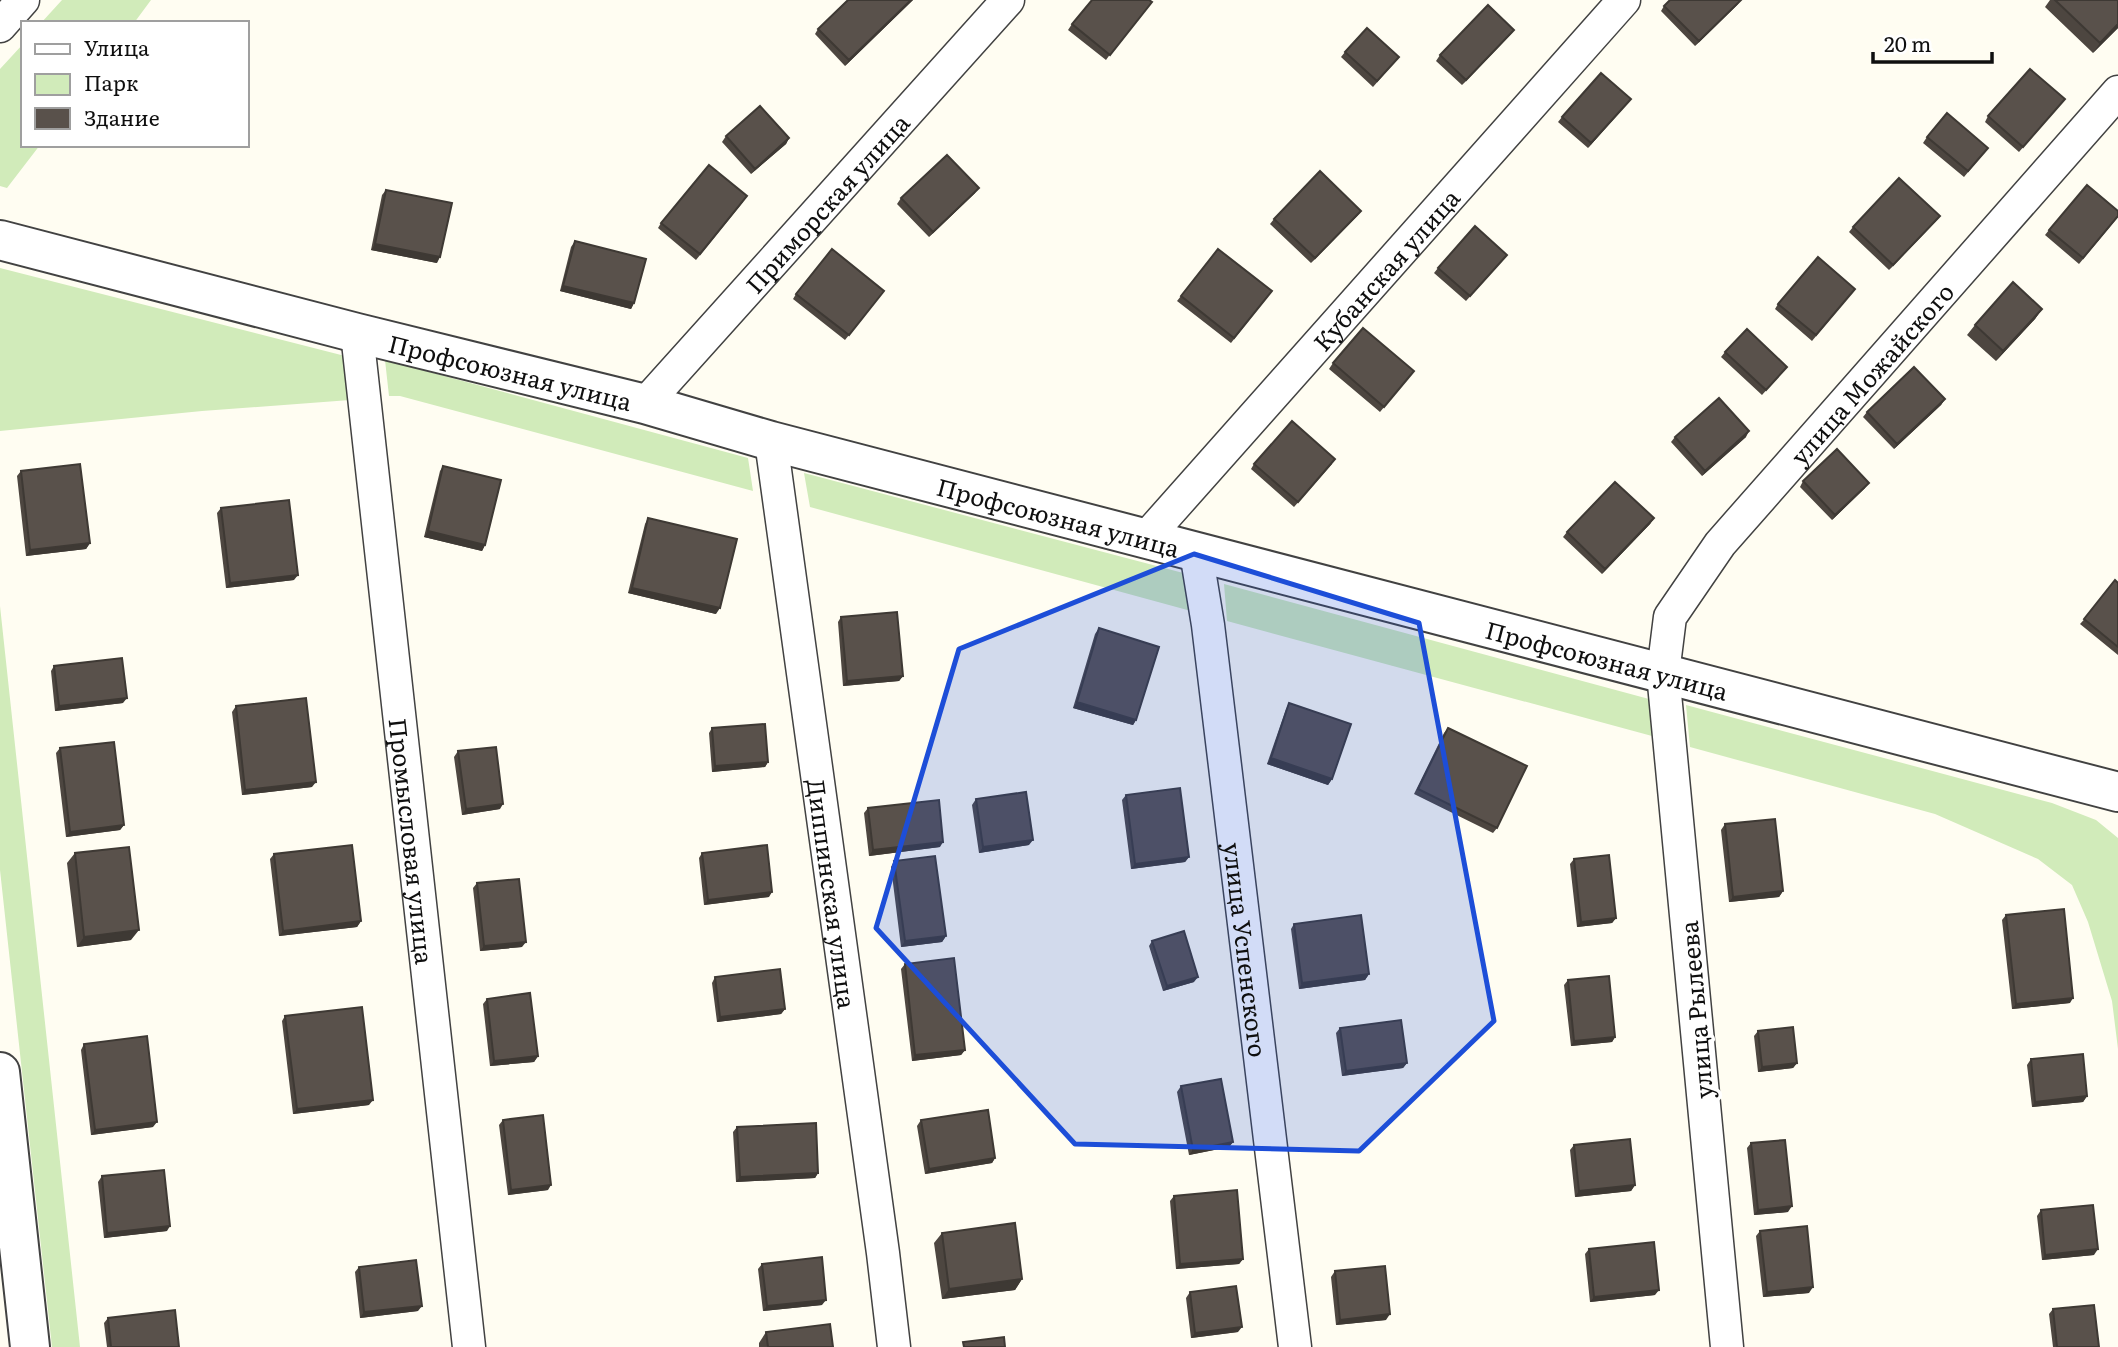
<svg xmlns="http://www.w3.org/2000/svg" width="2118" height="1347" font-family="Literata,serif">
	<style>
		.green { fill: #d1ebba }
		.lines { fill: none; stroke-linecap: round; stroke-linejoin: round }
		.minor-casing { stroke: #424242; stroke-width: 35 }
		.tertiary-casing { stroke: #424242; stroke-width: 42 }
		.minor { stroke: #fff; stroke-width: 32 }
		.tertiary { stroke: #fff; stroke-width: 38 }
		.wall { fill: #4d4640 }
		.shaded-wall { fill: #3e3934 }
		.building { fill: #59514b; stroke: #3e3934; stroke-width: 2 }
		.marked { fill: #1d4ed8; fill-opacity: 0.2; stroke: #1d4ed8; stroke-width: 5; stroke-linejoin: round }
		.labels { text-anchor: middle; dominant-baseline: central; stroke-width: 7; stroke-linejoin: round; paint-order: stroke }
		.street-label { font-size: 24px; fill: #0f0f0f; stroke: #fff }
	</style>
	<rect width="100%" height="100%" fill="#fffdf2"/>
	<!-- green -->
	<path class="green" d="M62,0H151L134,23H41Z
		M23,44V145H40L7,188L0,186V69Z
		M0,268L345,356L350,400L202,411L0,431Z
		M385,360L748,458L753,491L400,396H389Z
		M804,473L1187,574L1191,611L810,507Z
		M1224,584L1649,699L1652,736L1227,621Z
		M0,606L80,1347H52L0,870Z
		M1686,705L2052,803L2096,820L2118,838V1049L2112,1001L2088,922L2072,885L2038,859L1935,814L1690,747Z"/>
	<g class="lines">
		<defs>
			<g id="minor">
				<path d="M0,26L23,0"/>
				<path id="s1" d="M357,333L469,1347"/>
				<path id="s2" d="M645,404L1008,0"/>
				<path id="s3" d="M771,441L883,1253L894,1347"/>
				<path id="s4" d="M1146,538L1624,0"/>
				<path id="s5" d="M1196,552L1208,625L1295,1347"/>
				<path id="s6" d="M1727,1347L1663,673L1670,617L1720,544L2118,92"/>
			</g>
			<g id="tertiary">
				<path id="s7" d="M0,240L357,333L645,404L771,441L2118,792"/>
				<path d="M0,1072L30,1347"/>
			</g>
		</defs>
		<!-- minor casing -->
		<use href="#minor" class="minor-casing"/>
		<!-- tertiary casing -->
		<use href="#tertiary" class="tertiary-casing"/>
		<!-- minor -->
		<use href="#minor" class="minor"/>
		<!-- tertiary -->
		<use href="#tertiary" class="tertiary"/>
	</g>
	<!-- wall -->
	<path class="wall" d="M848,0H913L845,66L815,34L818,29Z
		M1149,0L1106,60L1068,30L1072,24Z
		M1741,0L1737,5L1695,46L1661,11L1664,6Z
		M2050,0H2118V28L2093,53L2045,7Z
		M1514,30L1510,35L1462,85L1436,61L1440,55Z
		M1345,52L1399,57L1373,87L1341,57Z
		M1631,99L1588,148L1558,122L1562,117Z
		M2065,99L2019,152L1985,122L1988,116Z
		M726,136L789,138L786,144L751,174L722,142Z
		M1927,137L1988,148L1964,177L1923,143Z
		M386,190L437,263L371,250L382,195Z
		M975,193L929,237L897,204L901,198Z
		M743,202L696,260L658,228L661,223Z
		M1361,211L1357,216L1311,263L1270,224L1274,219Z
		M2118,217L2079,264L2045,235L2049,230Z
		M1936,221L1889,270L1849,232L1853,227Z
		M575,241L634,303L631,309L560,291L571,247Z
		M1503,260L1466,301L1434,273L1438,268Z
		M1855,289L1812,341L1775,309L1778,304Z
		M1272,291L1231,343L1177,301L1181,296Z
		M796,294L880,296L845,340L793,299Z
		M2042,309L2035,319L1996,361L1967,335L1975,325Z
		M1725,352L1787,367L1762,395L1721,357Z
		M1333,363L1414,371L1380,412L1329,369Z
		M1945,399L1941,405L1894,449L1863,417L1867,412Z
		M1675,437H1746L1702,476L1671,442Z
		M1254,464H1332L1294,507L1251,469Z
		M443,466L485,545L482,551L424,537L440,471Z
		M21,471L90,543L86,549L26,556L17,476Z
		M1803,481L1865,488L1832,520L1800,487Z
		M221,508L294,580L226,588L217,513Z
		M648,518L716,614L628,593L645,524Z
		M1654,518L1650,524L1602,574L1563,537L1567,532Z
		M2118,583V655L2080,624Z
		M841,617L903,676L899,681L843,686L838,622Z
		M1099,628L1136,720L1133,725L1073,708L1095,634Z
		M54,666L123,703L55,711L51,671Z
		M1289,703L1332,779L1328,785L1267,764L1286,709Z
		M236,706L312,787L242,795L232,712Z
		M712,728L768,762L765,767L712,772L709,733Z
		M1448,728L1497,828L1493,833L1414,794L1444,733Z
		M60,748L124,825L120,830L66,837L56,753Z
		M458,751L500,809L462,815L454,757Z
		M1126,795L1189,857L1185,862L1131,869L1122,800Z
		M976,799L1029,845L979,853L972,805Z
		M868,808L940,847L869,856L864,813Z
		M1725,824L1783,891L1779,897L1729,902L1721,830Z
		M75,853L131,940L77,947L67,863Z
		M702,853L769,897L704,905L699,858Z
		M274,854L361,921L357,927L279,936L270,859Z
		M1574,859L1616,918L1612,923L1577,927L1570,864Z
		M894,861L946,936L942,942L901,947L891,867Z
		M477,883L522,947L480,951L473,888Z
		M2006,915L2070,1003L2012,1009L2002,920Z
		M1294,924L1369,974L1365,980L1299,989L1291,929Z
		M1152,941L1194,982L1163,991L1149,946Z
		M905,964L965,1050L961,1055L912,1061L901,969Z
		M715,977L785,1009L781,1014L717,1022L712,983Z
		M1568,980L1615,1037L1612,1042L1571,1046L1564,985Z
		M487,999L538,1056L534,1062L490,1066L483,1004Z
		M285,1016L369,1105L293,1114L282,1021Z
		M1340,1028L1407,1063L1403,1068L1342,1076L1336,1033Z
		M1758,1031L1797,1063L1793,1068L1758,1072L1754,1036Z
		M84,1044L153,1127L91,1135L81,1050Z
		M2031,1059L2087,1096L2083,1102L2032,1107L2027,1065Z
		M1181,1086L1233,1142L1229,1147L1189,1155L1177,1092Z
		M503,1120L548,1190L508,1195L499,1125Z
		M921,1120L995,1158L992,1163L925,1174L917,1126Z
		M737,1127L818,1173L815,1178L736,1182L733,1132Z
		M1751,1143L1788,1212L1754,1215L1747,1148Z
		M1574,1145L1635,1185L1631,1191L1575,1197L1570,1150Z
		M102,1176L167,1231L104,1238L98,1182Z
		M1174,1196L1243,1259L1239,1264L1176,1269L1170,1201Z
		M2041,1210L2094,1255L2042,1260L2037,1216Z
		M1760,1231L1809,1293L1763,1297L1756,1236Z
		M942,1233L1022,1279L1015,1290L942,1299L934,1243Z
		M1589,1249L1655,1295L1590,1302L1585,1254Z
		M762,1264L822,1305L763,1311L758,1269Z
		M359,1267L418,1311L360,1318L355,1272Z
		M1335,1271L1386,1320L1336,1325L1331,1277Z
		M1190,1292L1238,1332L1191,1338L1186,1298Z
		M2053,1309L2099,1347H2053L2049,1314Z
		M108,1318L179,1347H107L104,1323Z
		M766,1332L833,1347H759V1343Z"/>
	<!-- shaded-wall -->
	<path class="shaded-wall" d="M911,0H913L845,66L849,60Z
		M1741,0L1737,5L1695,46L1699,41Z
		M2118,24V28L2093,53L2100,43Z
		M1514,30L1510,35L1462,85L1466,80Z
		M1631,99L1627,104L1588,148L1591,143Z
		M789,138L786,144L751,174L755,169Z
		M979,188L975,193L929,237L933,232Z
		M1361,211L1357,216L1311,263L1315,258Z
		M1940,216L1936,221L1889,270L1893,265Z
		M375,244L440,257L437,263L371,250Z
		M563,286L634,303L631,309L560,291Z
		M2042,309L2035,319L1996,361L2003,351Z
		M1945,399L1941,405L1894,449L1897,444Z
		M1749,431L1746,437L1702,476L1705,471Z
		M1869,483L1865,488L1832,520L1835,515Z
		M1654,518L1650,524L1602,574L1605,569Z
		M428,531L485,545L482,551L424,537Z
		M90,543L86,549L26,556L30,550Z
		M298,575L294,580L226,588L230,583Z
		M632,588L720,608L716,614L628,593Z
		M903,676L899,681L843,686L847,681Z
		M127,698L123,703L55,711L59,706Z
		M1077,702L1136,720L1133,725L1073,708Z
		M1271,758L1332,779L1328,785L1267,764Z
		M768,762L765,767L712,772L715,766Z
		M316,782L312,787L242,795L245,790Z
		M503,804L500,809L462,815L466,809Z
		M124,825L120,830L66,837L70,832Z
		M1033,840L1029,845L979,853L983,847Z
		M943,842L940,847L869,856L873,850Z
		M1189,857L1185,862L1131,869L1135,864Z
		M1783,891L1779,897L1729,902L1733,897Z
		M772,892L769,897L704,905L708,900Z
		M1616,918L1612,923L1577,927L1581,922Z
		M361,921L357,927L279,936L283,931Z
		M139,930L131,940L77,947L84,937Z
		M946,936L942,942L901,947L905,941Z
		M526,942L522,947L480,951L484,946Z
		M1369,974L1365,980L1299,989L1302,983Z
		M1198,977L1194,982L1163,991L1167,986Z
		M2073,998L2070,1003L2012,1009L2016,1004Z
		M785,1009L781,1014L717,1022L720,1017Z
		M1615,1037L1612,1042L1571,1046L1574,1041Z
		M965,1050L961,1055L912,1061L915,1055Z
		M538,1056L534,1062L490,1066L494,1061Z
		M1407,1063L1403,1068L1342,1076L1346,1071Z
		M1797,1063L1793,1068L1758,1072L1762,1067Z
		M2087,1096L2083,1102L2032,1107L2035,1102Z
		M373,1100L369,1105L293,1114L297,1109Z
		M157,1122L153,1127L91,1135L95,1130Z
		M1233,1142L1229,1147L1189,1155L1193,1150Z
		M995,1158L992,1163L925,1174L929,1169Z
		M818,1173L815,1178L736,1182L740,1177Z
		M551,1185L548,1190L508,1195L511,1190Z
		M1635,1185L1631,1191L1575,1197L1579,1191Z
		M1792,1206L1788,1212L1754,1215L1758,1210Z
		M170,1226L167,1231L104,1238L107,1233Z
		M2098,1249L2094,1255L2042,1260L2045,1255Z
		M1243,1259L1239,1264L1176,1269L1180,1264Z
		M1022,1279L1015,1290L942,1299L949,1289Z
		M1813,1287L1809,1293L1763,1297L1767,1292Z
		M1659,1290L1655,1295L1590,1302L1594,1297Z
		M826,1300L822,1305L763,1311L767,1306Z
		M422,1306L418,1311L360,1318L364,1312Z
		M1390,1314L1386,1320L1336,1325L1340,1320Z
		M1242,1327L1238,1332L1191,1338L1195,1333Z"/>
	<!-- building -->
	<path class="building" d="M848,0H911L849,60L818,29Z
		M1092,0H1149L1152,2L1110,55L1072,24Z
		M1670,0H1741L1699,41L1664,6Z
		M2055,0H2118V24L2100,43Z
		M1488,5L1514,30L1466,80L1440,55Z
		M1367,28L1399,57L1377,81L1345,52Z
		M2030,69L2065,99L2023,147L1988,116Z
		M1601,73L1631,99L1591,143L1562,117Z
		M760,106L789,138L755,169L726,136Z
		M1947,113L1988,148L1968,171L1927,137Z
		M947,155L979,188L933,232L901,198Z
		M709,165L747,196L700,254L661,223Z
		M1320,171L1361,211L1315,258L1274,219Z
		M1899,178L1940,216L1893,265L1853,227Z
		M2087,185L2118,211V216L2083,258L2049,230Z
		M386,190L452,203L440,257L375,244Z
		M1475,226L1507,255L1470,296L1438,268Z
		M575,241L646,259L634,303L563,286Z
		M832,249L884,291L849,335L796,294Z
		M1218,249L1272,291L1234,338L1181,296Z
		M1818,257L1855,289L1816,335L1778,304Z
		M2013,282L2042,309L2003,351L1975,325Z
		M1363,328L1414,371L1384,407L1333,363Z
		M1747,329L1787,367L1766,390L1725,352Z
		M1914,367L1945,399L1897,444L1867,412Z
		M1719,398L1749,431L1705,471L1675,437Z
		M1292,421L1335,459L1298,502L1254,464Z
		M1837,449L1869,483L1835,515L1803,481Z
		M80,464L90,543L30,550L21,471Z
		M443,466L501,480L485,545L428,531Z
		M1615,482L1654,518L1605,569L1567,532Z
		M289,500L298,575L230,583L221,508Z
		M648,518L737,539L720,608L632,588Z
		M2115,580L2118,583V647L2084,619Z
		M897,612L903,676L847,681L841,617Z
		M1099,628L1159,647L1136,720L1077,702Z
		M122,658L127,698L59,706L54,666Z
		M306,698L316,782L245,790L236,706Z
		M1289,703L1351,724L1332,779L1271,758Z
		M765,724L768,762L715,766L712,728Z
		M1448,728L1527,766L1497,828L1418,789Z
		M114,742L124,825L70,832L60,748Z
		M496,747L503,804L466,809L458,751Z
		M1180,788L1189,857L1135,864L1126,795Z
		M1026,792L1033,840L983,847L976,799Z
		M939,800L943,842L873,850L868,808Z
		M1775,819L1783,891L1733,897L1725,824Z
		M352,845L361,921L283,931L274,854Z
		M767,845L772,892L708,900L702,853Z
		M129,847L139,930L84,937L75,853Z
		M1609,855L1616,918L1581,922L1574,859Z
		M935,856L946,936L905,941L894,861Z
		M519,879L526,942L484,946L477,883Z
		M2064,909L2073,998L2016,1004L2006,915Z
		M1361,915L1369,974L1302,983L1294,924Z
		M1184,931L1198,977L1167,986L1152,941Z
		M954,958L965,1050L915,1055L905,964Z
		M780,969L785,1009L720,1017L715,977Z
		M1609,976L1615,1037L1574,1041L1568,980Z
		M530,993L538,1056L494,1061L487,999Z
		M362,1007L373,1100L297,1109L285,1016Z
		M1401,1020L1407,1063L1346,1071L1340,1028Z
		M1793,1027L1797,1063L1762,1067L1758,1031Z
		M147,1036L157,1122L95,1130L84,1044Z
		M2083,1054L2087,1096L2035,1102L2031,1059Z
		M1221,1079L1233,1142L1193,1150L1181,1086Z
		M988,1110L995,1158L929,1169L921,1120Z
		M543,1115L551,1185L511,1190L503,1120Z
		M816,1123L818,1173L740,1177L737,1127Z
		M1630,1139L1635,1185L1579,1191L1574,1145Z
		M1785,1140L1792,1206L1758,1210L1751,1143Z
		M164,1170L170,1226L107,1233L102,1176Z
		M1237,1190L1243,1259L1180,1264L1174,1196Z
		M2093,1205L2098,1249L2045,1255L2041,1210Z
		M1015,1223L1022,1279L949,1289L942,1233Z
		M1807,1226L1813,1287L1767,1292L1760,1231Z
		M1654,1242L1659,1290L1594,1297L1589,1249Z
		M822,1257L826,1300L767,1306L762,1264Z
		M416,1260L422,1306L364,1312L359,1267Z
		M1385,1266L1390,1314L1340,1320L1335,1271Z
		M1236,1286L1242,1327L1195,1333L1190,1292Z
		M2094,1305L2099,1347H2057L2053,1309Z
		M175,1310L179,1347H111L108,1318Z
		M830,1324L833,1347H768L766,1332Z
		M1004,1337L1005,1347H964L963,1342Z"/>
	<!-- marked area -->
	<path class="marked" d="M1194,554L1419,623L1494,1021L1359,1151L1075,1144L876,928L959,649Z"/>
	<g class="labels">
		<!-- street labels -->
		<g class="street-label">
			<text stroke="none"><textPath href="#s2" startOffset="271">Приморская улица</textPath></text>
			<text stroke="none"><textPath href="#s4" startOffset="360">Кубанская улица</textPath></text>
			<text stroke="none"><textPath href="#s7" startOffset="527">Профсоюзная улица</textPath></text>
			<text stroke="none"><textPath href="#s6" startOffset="1050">улица Можайского</textPath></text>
			<text stroke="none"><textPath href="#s7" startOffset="1094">Профсоюзная улица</textPath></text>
			<text stroke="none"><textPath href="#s7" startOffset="1661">Профсоюзная улица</textPath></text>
			<text stroke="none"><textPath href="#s1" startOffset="511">Промысловая улица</textPath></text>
			<text stroke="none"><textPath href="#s3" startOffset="457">Диппинская улица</textPath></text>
			<text stroke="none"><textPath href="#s5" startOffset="401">улица Успенского</textPath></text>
			<text transform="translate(1695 1010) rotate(-95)">улица Рылеева</text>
		</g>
	</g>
	<!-- legend -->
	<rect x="21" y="21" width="228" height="126" fill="#ffffff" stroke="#9f9f9f" stroke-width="2"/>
	<rect x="35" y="44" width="35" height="10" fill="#ffffff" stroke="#9f9f9f" stroke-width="2"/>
	<text x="84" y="56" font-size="21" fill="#0f0f0f">Улица</text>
	<rect x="35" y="74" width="35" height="21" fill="#d1ebba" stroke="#9f9f9f" stroke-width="2"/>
	<text x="84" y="91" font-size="21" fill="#0f0f0f">Парк</text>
	<rect x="35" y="108" width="35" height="21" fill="#59514b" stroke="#9f9f9f" stroke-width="2"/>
	<text x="84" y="126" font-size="21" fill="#0f0f0f">Здание</text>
	<!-- scale -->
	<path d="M1873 52v10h119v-10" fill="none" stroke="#0f0f0f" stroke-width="3.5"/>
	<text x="1884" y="52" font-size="21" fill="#0f0f0f" stroke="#ffffff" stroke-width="5" paint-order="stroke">20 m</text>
</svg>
